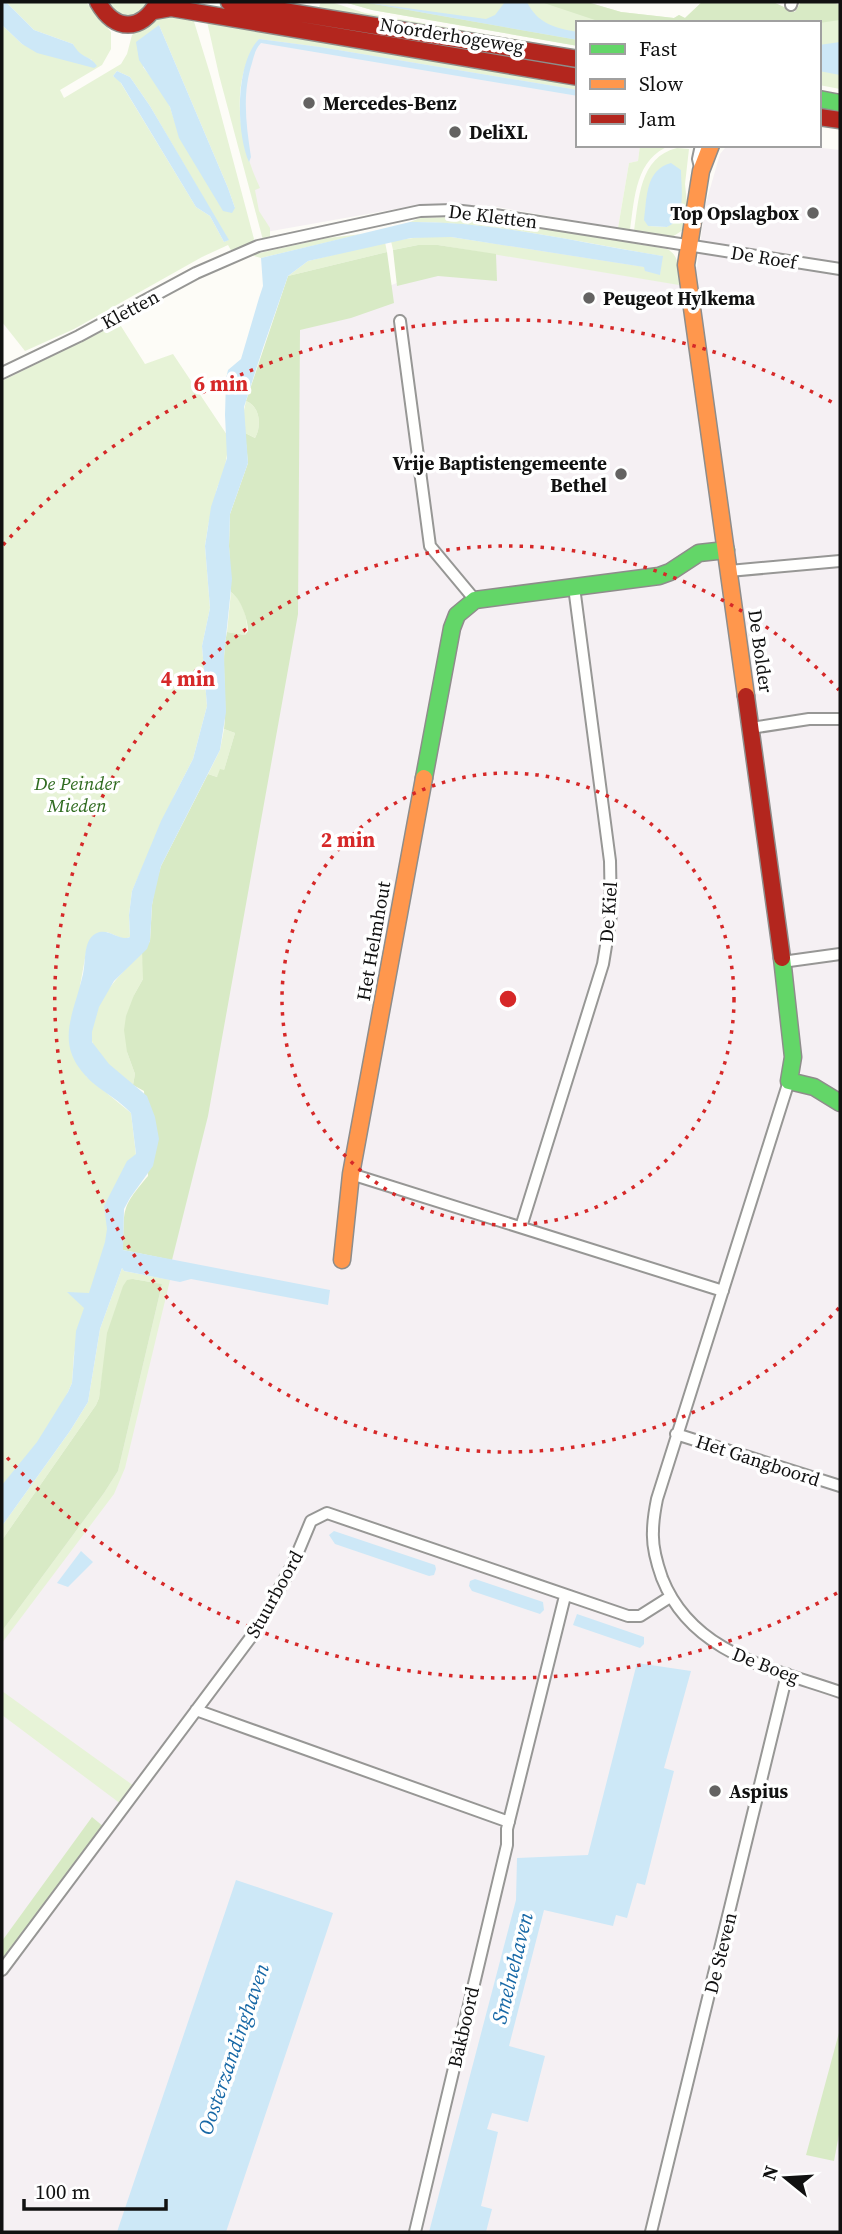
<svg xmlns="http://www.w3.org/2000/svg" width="842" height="2234" font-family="'Source Serif 4',serif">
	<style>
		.industrial { fill: #f5f0f3 }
		.green { fill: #e7f3d7; fill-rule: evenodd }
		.forest { fill: #d8eac5 }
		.water { fill: #cde8f7 }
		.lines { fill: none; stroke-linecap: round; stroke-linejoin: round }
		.street-casing { stroke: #979795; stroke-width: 14 }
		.fast-casing { stroke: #8e8d8b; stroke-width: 19 }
		.slow-casing { stroke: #8e8d8b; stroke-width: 19 }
		.jam-casing { stroke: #8e8d8b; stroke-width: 19 }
		.street { stroke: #fffffe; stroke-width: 10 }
		.fast { stroke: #63d668; stroke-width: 16 }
		.slow { stroke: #ff974d; stroke-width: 16 }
		.jam { stroke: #b3261e; stroke-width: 16 }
		.ring { fill: none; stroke: #d62828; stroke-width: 3.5; stroke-dasharray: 3.5 7 }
		.poi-dot { fill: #646362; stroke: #fff; stroke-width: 2.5 }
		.labels { text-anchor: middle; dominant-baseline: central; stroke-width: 7; stroke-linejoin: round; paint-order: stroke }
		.street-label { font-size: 19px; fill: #111; stroke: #fff }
		.poi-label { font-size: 19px; font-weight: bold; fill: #111; stroke: #fff; text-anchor: start }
		.park-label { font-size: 19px; font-style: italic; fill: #2f6b1f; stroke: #fff }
		.water-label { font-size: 21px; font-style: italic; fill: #1768a6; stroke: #fff }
		.centre { fill: #d62828; stroke: #fff; stroke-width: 3.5 }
		.ring-label { font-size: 21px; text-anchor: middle; font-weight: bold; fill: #d62828; stroke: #fff; stroke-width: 7; stroke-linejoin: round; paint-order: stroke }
	</style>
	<rect width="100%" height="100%" fill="#fdfcf7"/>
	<!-- industrial -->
	<path class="industrial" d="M246,31L578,88V145H640L638,161L629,163L618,228L491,206L424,204L266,232L256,213L240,142Z
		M732,146H804L840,150V2232H2V1616L108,1471L190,1158L294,322L439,267H489L490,240L653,266L697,267L705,206L720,154L725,148Z"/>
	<!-- green -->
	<path class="green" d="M6,2H86L111,32V49L102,65L60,90L64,98L121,64L127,54L132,35L161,15H192L211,77L254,239L252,243L232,252L228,245L202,257L74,329L25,351L2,322V25L22,44L89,66L92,60L77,53L73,44L34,30ZM159,25L228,188L235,208L180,138L170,107L163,92L143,67ZM117,71L130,77L150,106L228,240L224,242L210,216L196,207L119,80L113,76Z
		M106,2H150C138,22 119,18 106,2Z
		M260,2H290L319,7L321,2H331L365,13L578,50Z
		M344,2H587L621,12L674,18L679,15L685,18L702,2H772L795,12L801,2H832L840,5V89L819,85V23H578V46L372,10Z
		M206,17L578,82V90L320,47L259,39C228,82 239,143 260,188L255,190L259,211L270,228V238L263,240L219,75Z
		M640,145H671C635,159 635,197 630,230L618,228L629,163L638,161Z
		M677,148L689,149L685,184L688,213L683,230L672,237L634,231C639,200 639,157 677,148ZM681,170L680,211L667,227L648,226Z
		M453,217L491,219L667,249C681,256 678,271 679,285L438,245H418L393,250L391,241L428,236L451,237L645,267L646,271L660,274L662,256C579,242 495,222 410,222L420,218Z
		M362,234L261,258L251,255L327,238Z
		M385,242L387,252L288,276L308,261Z
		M119,323L145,364L173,354L227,435L228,449L224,472L217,488L208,526L205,546L210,608L202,646L207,706L193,759L175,794L132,891L129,915L130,937L124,939L107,932L87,947L80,986L86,1076L131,1113L136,1155L111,1223L74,1354L72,1383L53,1425L2,1494V381Z
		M246,401C260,406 262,426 255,438L245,433L243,415Z
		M231,592C242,599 251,623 245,635L227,632Z
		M224,729L235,733L224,770L217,777L208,774L220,750Z
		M142,953L144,972L143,979L134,995L127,1052L135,1074L133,1085C119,1075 96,1058 92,1041C85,1008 121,973 142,953Z
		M122,1268L124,1271L170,1280L125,1468L114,1494L2,1643V1631L104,1493L118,1471L162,1284L133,1279L107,1342L99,1398L96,1405L2,1540V1526L70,1431L88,1402L100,1329Z
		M2,1691L134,1786L121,1804L2,1715Z"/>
	<!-- forest -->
	<path class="forest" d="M344,2H363L578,40V46L372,10Z
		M541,2H587L621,12L674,18L679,15L685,18L702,2H773L795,12L801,2H832L840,5V20L819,23H604Z
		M418,245H438L496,254L497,281L438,276L397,286L393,250Z
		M387,252L394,303L351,318L300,330L298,614L208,1116L172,1260L123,1250C125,1209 119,1210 148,1176L144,1091L133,1085L135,1074L127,1052L124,1030L126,1016L134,995L143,979L142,953L150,941L152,905L155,886L161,866L208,774L217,777L220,769L224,770L235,733L224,729C228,696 220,664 227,632L245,635L248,631C248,619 241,599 231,592L229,546L230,514L248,463L245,433L255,438C262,426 260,406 246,401L288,276Z
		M133,1279L162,1284L118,1471L104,1493L2,1631V1540L96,1405L99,1398L107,1333L123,1286L127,1280Z
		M92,1817L104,1827L2,1960V1941Z
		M840,2029V2129L834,2161L806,2155Z"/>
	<!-- water -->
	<path class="water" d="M2,2H6L34,30L73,44C82,60 89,54 97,66L94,68L37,53L22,44L2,25Z
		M363,2L486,19L495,15L505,2H527C538,24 555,28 578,32V40Z
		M159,25L228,188L235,208L232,213L223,211L179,138L170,107L139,60L136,42Z
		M259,39L320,47L578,90V96L261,43C256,48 254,55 252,63C242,94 246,124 251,157L249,162C236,134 235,63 259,39Z
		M840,42V75L819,71V45Z
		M117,71L130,77L150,106L229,240L224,242L210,216L196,207L121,83L113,76Z
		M671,163L681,170C681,188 687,219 667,227L648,226L644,220C647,198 645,170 671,163Z
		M410,222C495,221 580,243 663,256L660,275L645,271L644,267L451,237L411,238L308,261L288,276L263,348L244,407L248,463L230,514L229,546L232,579L224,656L226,712L220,750L161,866L152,905L150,941L147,949L114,981L99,1007L92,1032V1042L109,1064L147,1096L155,1117L159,1139L153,1166L130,1198L124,1209L123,1250L330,1290L328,1305L191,1279L180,1282L124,1271L122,1268L100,1329L88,1402L70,1431L2,1526V1485L37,1442L68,1392L72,1383L76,1331L84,1308L67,1292L89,1293L105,1242L107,1229L104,1206L127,1161L136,1154L131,1113C120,1101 105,1093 93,1083C52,1046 73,1018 83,974C86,962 83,941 95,934C108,926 119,942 130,937L129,915L132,891L161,821L193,759L207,706L202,646L210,608L205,546L211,507L227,458L225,415L226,379L228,370L241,359L259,298L263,286L261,258Z
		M334,1531L435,1565L436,1569L434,1575L429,1576L335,1544L329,1535Z
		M81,1551L93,1562L68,1587L57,1583Z
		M475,1579L543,1602L544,1610L540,1614L472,1591L469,1586L470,1581Z
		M577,1614L644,1637V1644L640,1648L573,1625Z
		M637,1663L691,1671L664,1768L674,1771L645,1885L637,1883L627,1918L616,1915L613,1926L544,1910L509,2046L545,2056L528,2122L492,2113L487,2129L498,2132L481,2206L492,2209L486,2232H429L516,1900L517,1858L588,1855Z
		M236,1880L333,1913L226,2232H117Z"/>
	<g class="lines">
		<defs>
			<path id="street" d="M791,5L792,2
				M700,167L698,159L701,145
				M400,321L430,546L475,600
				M2,373L79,336L196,273L258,246L420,211L453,210L489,214L840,269
				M729,571L840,561
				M751,728L809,719H840
				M782,962L840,954
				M789,1081L657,1499C655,1509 653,1520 653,1531C652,1546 657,1564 662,1578C692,1654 771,1668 840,1692
				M351,1174L723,1291
				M521,1227L603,964L611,915L610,861L574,587
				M676,1434L840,1486
				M196,1710L509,1822
				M2,1970L257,1629L293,1564L311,1521L327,1513L628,1616H640L670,1597
				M415,2232L507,1845V1829L565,1596
				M651,2232L787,1674"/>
			<path id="fast" d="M819,99L840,103
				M424,778L452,628L457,615L475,600L659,576L670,572L699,553L726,550
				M782,958L793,1057L789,1081L814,1087L840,1103"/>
			<path id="slow" d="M711,145L701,171L686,265L746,696
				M342,1260L351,1174L424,778"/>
			<path id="jam" d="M98,2C115,32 141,32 158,2
				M229,2L578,59
				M154,11L171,8L578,77
				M819,117L840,120
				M746,696L782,958"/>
		</defs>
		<!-- street casing -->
		<use href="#street" class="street-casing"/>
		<!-- fast casing -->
		<use href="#fast" class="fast-casing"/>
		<!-- slow casing -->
		<use href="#slow" class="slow-casing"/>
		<!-- jam casing -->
		<use href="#jam" class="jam-casing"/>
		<!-- street -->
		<use href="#street" class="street"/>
		<!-- fast -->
		<use href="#fast" class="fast"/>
		<!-- slow -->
		<use href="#slow" class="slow"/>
		<!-- jam -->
		<use href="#jam" class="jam"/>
	</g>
	<!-- distance rings -->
	<g class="ring">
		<circle cx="508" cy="999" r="226"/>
		<path d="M839 1308A453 453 0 1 1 839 690"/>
		<path d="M837 1593A679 679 0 0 1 3 1453M3 545A679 679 0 0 1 837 405"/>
	</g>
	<!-- markers -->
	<g class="poi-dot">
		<circle cx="309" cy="103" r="7"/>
		<circle cx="455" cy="132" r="7"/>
		<circle cx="813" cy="213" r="7"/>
		<circle cx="589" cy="298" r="7"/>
		<circle cx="621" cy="474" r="7"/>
		<circle cx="715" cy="1791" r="7"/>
	</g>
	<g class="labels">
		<!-- street labels -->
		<g class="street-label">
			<text transform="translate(452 35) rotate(9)">Noorderhogeweg</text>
			<text transform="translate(493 216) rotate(7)">De Kletten</text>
			<text transform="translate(764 257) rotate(9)">De Roef</text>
			<text transform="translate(130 309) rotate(-28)">Kletten</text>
			<text transform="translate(761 651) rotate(82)">De Bolder</text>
			<text transform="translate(608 912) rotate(-86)">De Kiel</text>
			<text transform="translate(373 941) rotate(-80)">Het Helmhout</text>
			<text transform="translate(758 1460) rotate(18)">Het Gangboord</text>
			<text transform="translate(274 1594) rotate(-61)">Stuurboord</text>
			<text transform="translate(766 1665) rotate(21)">De Boeg</text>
			<text transform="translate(720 1953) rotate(-76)">De Steven</text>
			<text transform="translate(463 2027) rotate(-77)">Bakboord</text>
		</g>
		<!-- poi labels -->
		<g class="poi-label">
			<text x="323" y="103">Mercedes-Benz</text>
			<text x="469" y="132">DeliXL</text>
			<text x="799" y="213" text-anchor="end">Top Opslagbox</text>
			<text x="603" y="298">Peugeot Hylkema</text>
			<text x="607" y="463" text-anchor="end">Vrije Baptistengemeente<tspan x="607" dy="22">Bethel</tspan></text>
			<text x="729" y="1791">Aspius</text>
		</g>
		<!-- park labels -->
		<g class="park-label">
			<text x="77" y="783">De Peinder<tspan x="77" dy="22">Mieden</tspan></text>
		</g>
		<!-- water labels -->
		<g class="water-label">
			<text transform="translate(512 1968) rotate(-76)">Smelnehaven</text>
			<text transform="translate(233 2049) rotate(-71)">Oosterzandinghaven</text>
		</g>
	</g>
	<circle cx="508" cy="999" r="10" class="centre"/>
	<g class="ring-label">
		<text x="221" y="391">6 min</text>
		<text x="188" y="686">4 min</text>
		<text x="348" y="847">2 min</text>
	</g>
	<!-- border -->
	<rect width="842" height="2234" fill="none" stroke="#111111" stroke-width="7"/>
	<!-- legend -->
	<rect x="576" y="21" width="245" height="126" fill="#ffffff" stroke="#a0a0a0" stroke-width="2"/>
	<rect x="590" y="44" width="35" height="10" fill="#63d668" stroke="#a0a0a0" stroke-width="2"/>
	<text x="639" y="56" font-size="21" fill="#111111">Fast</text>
	<rect x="590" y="79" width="35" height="10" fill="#ff974d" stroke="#a0a0a0" stroke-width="2"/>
	<text x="639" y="91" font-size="21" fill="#111111">Slow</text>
	<rect x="590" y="114" width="35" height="10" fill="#b3261e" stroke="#a0a0a0" stroke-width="2"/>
	<text x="639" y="126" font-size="21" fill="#111111">Jam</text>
	<!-- north arrow -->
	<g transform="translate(786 2178) rotate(288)" stroke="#ffffff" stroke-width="5" paint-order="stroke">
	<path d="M0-5L12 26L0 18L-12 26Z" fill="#111111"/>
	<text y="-10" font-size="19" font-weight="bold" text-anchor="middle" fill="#111111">N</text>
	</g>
	<!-- scale -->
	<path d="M24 2199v10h142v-10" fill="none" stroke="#111111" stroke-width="3.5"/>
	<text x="35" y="2199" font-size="21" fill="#111111" stroke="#ffffff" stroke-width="5" paint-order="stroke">100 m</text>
</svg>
